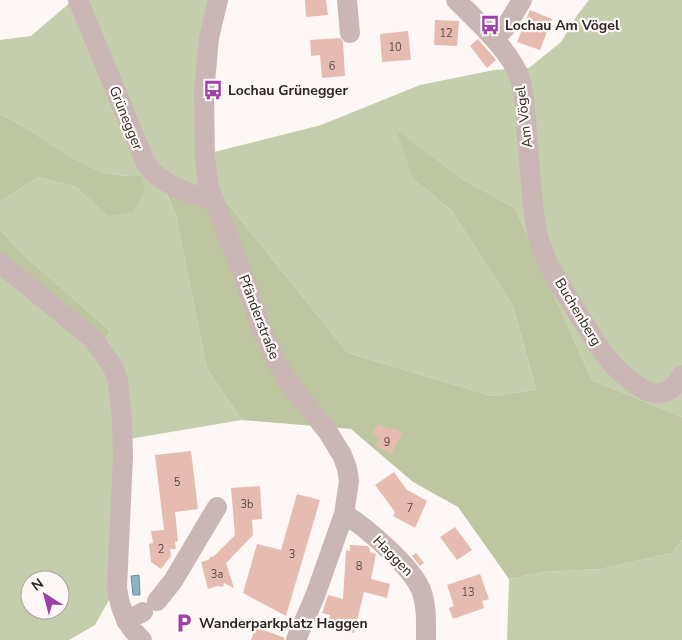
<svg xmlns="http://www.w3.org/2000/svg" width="682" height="640" font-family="'Nunito Sans',sans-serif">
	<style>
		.green { fill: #c4cdac; fill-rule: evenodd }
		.forest { fill: #bdc6a1 }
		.water { fill: #8ab4c6; stroke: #6e8994 }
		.building { fill: #e6bbb0 }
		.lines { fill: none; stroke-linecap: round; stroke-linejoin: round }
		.minor { stroke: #cab6b5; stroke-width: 20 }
		.labels { text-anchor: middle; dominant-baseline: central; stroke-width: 4.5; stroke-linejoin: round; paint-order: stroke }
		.number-label { font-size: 11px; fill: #5b4b45 }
		.poi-label { font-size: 14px; font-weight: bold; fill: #2d2621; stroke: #fdf8f6; text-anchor: start }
		.street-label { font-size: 14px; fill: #2d2621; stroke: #fdf8f6 }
	</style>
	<rect width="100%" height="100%" fill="#fdf8f6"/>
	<!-- green -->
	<path class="green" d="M73,0H211L210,153L321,125L420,85L494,70L529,68L561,42L578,14L589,0H682V417L592,380L515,208L462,179L397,130L412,178L452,211L513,306L536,390L492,396L348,353L228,204L164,189L176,216L207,369L242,420L129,439L102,344L110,331L24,255L0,230V202L38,177L76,187L107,216L141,175C133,175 125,176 117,175C76,170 38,131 0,114V40L31,36Z
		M0,271L88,344L111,379L115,443L109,600L95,625L69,640H0ZM30,580H60V610H30Z
		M682,540V640H507L509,579L544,572L601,569L672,553Z"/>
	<!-- forest -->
	<path class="forest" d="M0,114C38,131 77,170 117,175C125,176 133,175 141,175L145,191L133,212L107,216L76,187L38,177L0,202Z
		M396,129L462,179L515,208L592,380L682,417V540L672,553L601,569L544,572L509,579L458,507L413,482L351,429L242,420L207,369L176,216L164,188L228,204L348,353L492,396L536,390L513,306L452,211L412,178Z
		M0,230L24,255L110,331L102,344L0,259Z"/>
	<!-- water -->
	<path class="water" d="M139,575L140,595H133L131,576Z"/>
	<!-- building -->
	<path class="building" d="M305,0H326L328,15L306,17Z
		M530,10L552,19L540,50L517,42Z
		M435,20L459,21L457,46L434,45Z
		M408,31L411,60L382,62L380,34Z
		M340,38L343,42L345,76L322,78L320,55L311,56L310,40Z
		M478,39L496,60L487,68L470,46Z
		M378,424L390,430L392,428L402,433L391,454L375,446L380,438L372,434Z
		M191,451L198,509L175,512L178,541L175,542L176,549H170L171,556L161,569L151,562L149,544L153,543L151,531L164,530L155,455Z
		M394,472L406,489L427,501L415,528L393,516L395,512L375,485Z
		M260,486L262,519L252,520L253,535L226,563L234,588L224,583L223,587L218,586L208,589L201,562L208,560L212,556L213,557L235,535L231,488Z
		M297,494L320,500L286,616L243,593L257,544L281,550Z
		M455,527L472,550L457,560L440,537Z
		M350,545L368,546L370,549V552L376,554L371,579L390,584L387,598L364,592L354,633L327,626L330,615L322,613L328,595L343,599L346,550L350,551Z
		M416,553L424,563L420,566L412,556Z
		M480,574L489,599L482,601L484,608L453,619L449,608L454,606L447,585Z
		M256,627L285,638L284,640H251Z"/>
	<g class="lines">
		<!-- minor -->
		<path class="minor" d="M78,0L146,164C161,184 189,195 213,199
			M218,0L209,38L204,93L205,159L209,188L244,277L262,331L273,355L286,379L328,432L342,455L347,468L349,481L344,514L315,596L296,640
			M347,0L350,33
			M456,0C476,20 512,52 520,79C525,97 526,117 527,135C530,166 531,196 536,226C540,257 564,291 580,317C590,332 598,348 610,361C619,372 630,381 641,388C658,398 673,393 682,375
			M494,39L505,28L522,0
			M0,263L93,339L113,367L118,381L122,421L123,457L117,588C120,609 126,625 142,640
			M344,514C365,526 412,567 421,590C427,605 426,624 426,640
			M157,601L173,581L217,507
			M126,621L143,612"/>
	</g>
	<!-- icons -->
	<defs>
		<symbol id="bus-bare" viewBox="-9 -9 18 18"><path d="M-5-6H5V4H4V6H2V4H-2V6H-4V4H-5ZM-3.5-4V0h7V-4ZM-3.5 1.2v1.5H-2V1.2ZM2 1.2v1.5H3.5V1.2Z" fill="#9e40a9" stroke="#fdf8f6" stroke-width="2.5" paint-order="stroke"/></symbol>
		<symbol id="parking-bare" viewBox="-9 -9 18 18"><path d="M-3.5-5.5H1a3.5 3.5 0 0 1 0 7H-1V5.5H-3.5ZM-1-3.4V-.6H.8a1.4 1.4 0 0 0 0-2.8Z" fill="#9e40a9" stroke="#fdf8f6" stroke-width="2.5" paint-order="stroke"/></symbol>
	</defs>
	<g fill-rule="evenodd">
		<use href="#bus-bare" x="476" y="11" width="28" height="28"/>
		<use href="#bus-bare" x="199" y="76" width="28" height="28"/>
		<use href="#parking-bare" x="170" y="609" width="28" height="28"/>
	</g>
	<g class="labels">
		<!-- number labels -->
		<g class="number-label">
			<text x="446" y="33">12</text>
			<text x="395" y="47">10</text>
			<text x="332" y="66">6</text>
			<text x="387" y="442">9</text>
			<text x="177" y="482">5</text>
			<text x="247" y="504">3b</text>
			<text x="410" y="508">7</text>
			<text x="161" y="549">2</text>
			<text x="292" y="554">3</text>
			<text x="359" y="566">8</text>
			<text x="217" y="574">3a</text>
			<text x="468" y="592">13</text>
		</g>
		<!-- poi labels -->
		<g class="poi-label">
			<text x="505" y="25">Lochau Am Vögel</text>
			<text x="228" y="90">Lochau Grünegger</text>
			<text x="199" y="623">Wanderparkplatz Haggen</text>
		</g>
		<!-- street labels -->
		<g class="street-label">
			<text transform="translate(524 117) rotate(-97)">Am Vögel</text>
			<text transform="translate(126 118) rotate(68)">Grünegger</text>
			<text transform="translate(578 312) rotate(59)">Buchenberg</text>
			<text transform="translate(259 317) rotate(69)">Pfänderstraße</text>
			<text transform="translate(393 556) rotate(45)">Haggen</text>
		</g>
	</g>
	<!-- north arrow -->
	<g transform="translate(45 595) rotate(324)"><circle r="24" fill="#fdf8f6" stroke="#aaa4a1"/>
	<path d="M0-4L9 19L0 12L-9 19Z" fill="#9e40a9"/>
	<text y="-8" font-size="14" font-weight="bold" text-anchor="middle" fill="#2d2621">N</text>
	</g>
</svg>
